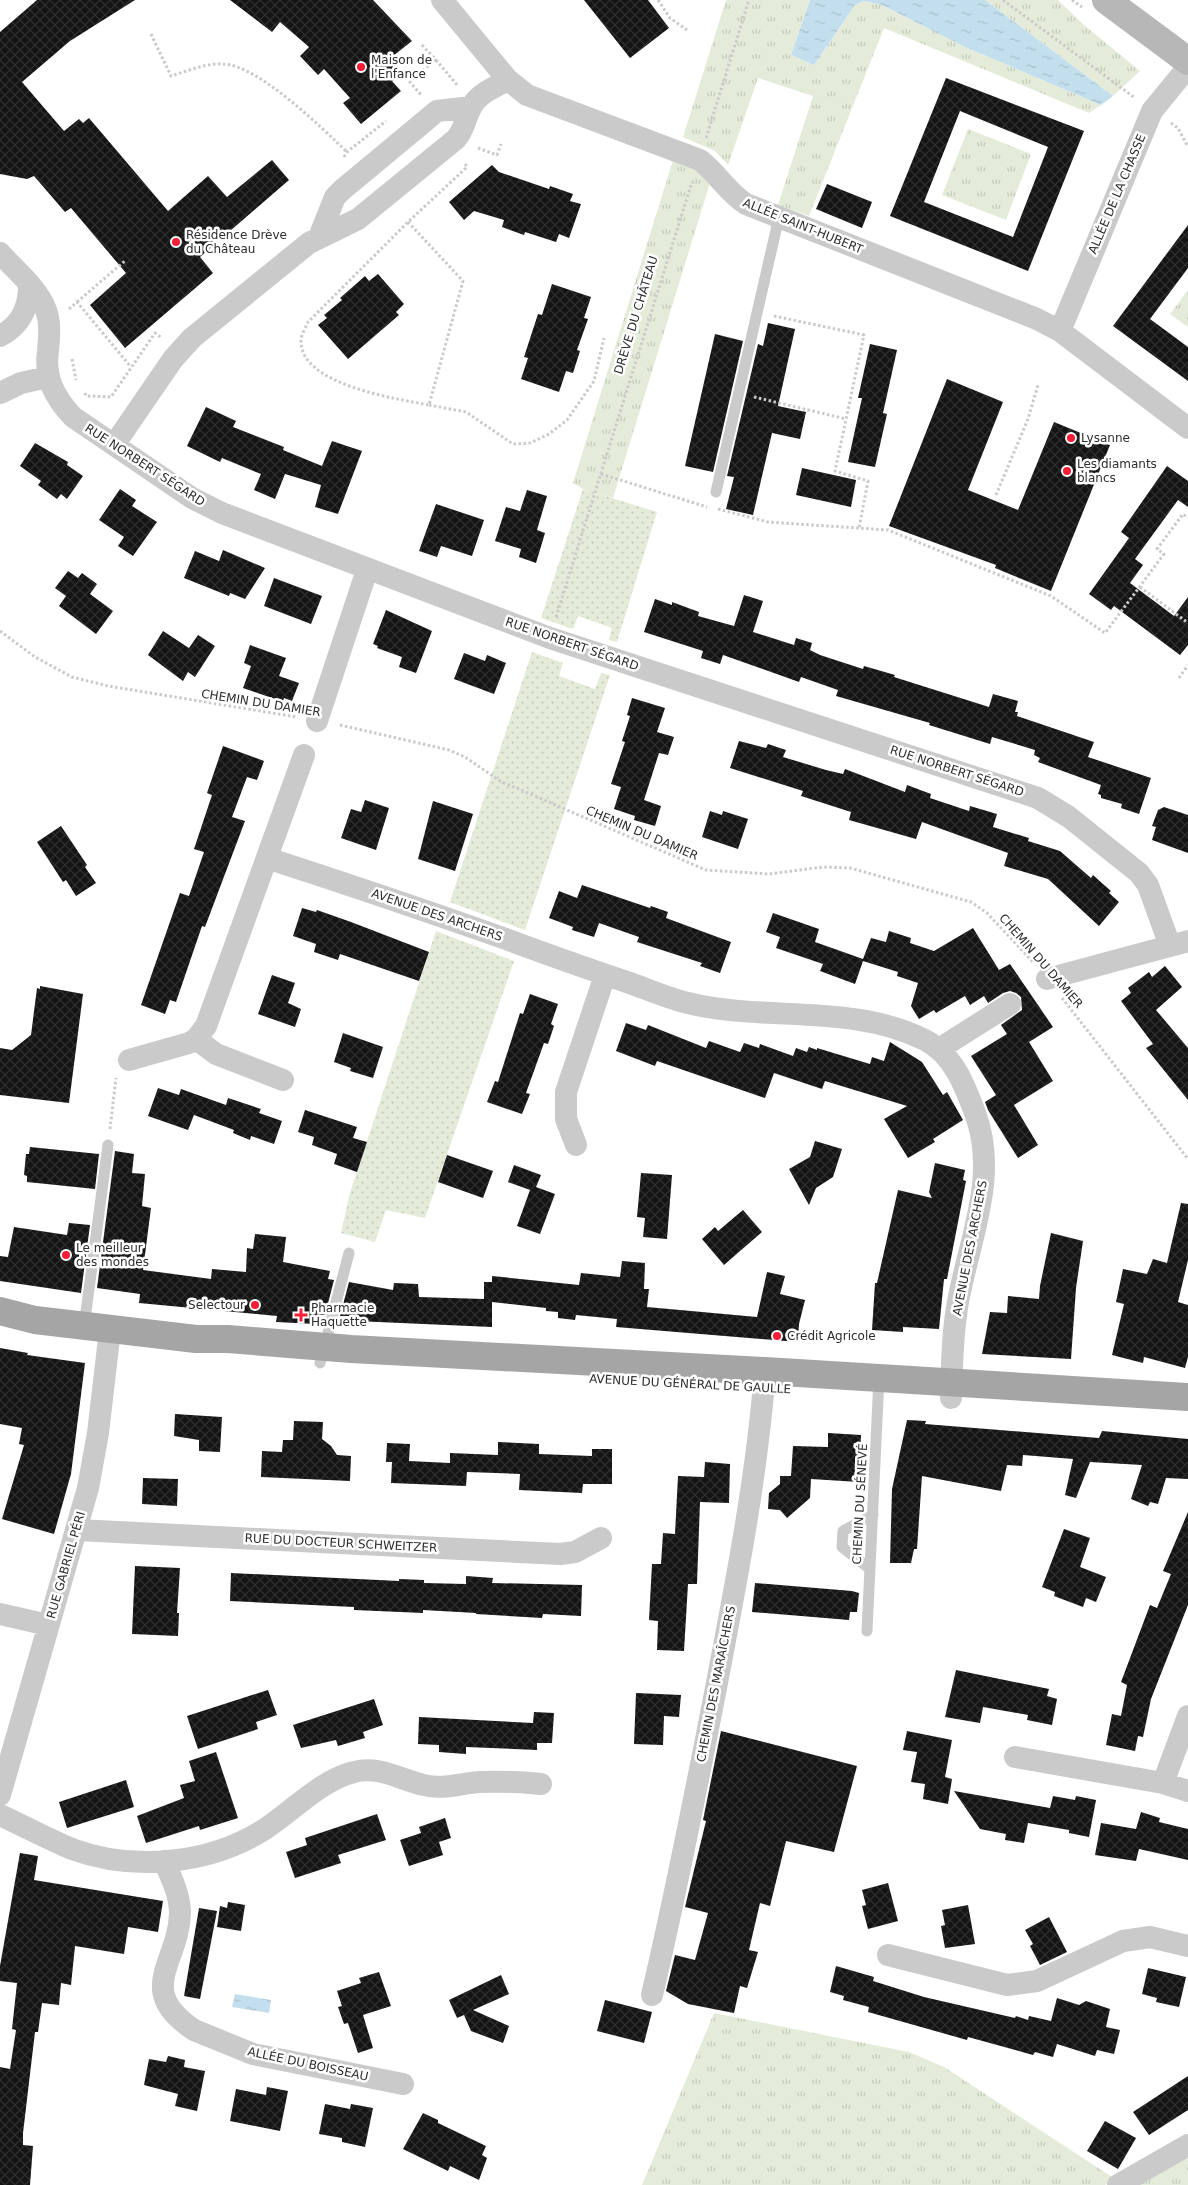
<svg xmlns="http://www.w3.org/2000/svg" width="1188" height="2185" font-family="'DejaVu Sans',sans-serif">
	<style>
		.grass { fill: url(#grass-tufts) }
		.park { fill: url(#park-dots) }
		.water { fill: url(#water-ripples) }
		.building { fill: url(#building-cross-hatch); fill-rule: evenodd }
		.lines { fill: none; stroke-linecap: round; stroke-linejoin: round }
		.path { stroke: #cacaca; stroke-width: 3; stroke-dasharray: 2.5 2.5; stroke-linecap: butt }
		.service { stroke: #cacaca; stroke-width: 11 }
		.minor { stroke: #cacaca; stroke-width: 22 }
		.secondary { stroke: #b7b7b7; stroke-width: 28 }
		.primary { stroke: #a5a5a5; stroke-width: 28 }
		.poi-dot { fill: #f61d34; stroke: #fff; stroke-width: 2 }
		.labels { text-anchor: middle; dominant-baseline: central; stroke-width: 5; stroke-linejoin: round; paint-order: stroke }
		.poi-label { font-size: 12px; fill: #2d2d2d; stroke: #fff; text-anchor: start }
		.street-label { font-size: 12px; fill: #2d2d2d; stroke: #fff }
	</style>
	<defs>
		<pattern id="grass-tufts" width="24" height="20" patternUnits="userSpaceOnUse" patternTransform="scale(1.25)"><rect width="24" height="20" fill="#e4ecd9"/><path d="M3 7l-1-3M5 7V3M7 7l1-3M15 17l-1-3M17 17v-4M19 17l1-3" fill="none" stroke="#c4cbbb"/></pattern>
		<pattern id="park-dots" width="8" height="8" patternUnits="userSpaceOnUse" patternTransform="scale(1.25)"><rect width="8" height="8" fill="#e4ecd9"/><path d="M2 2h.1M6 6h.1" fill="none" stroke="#c4cbbb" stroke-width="1.8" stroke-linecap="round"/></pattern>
		<pattern id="water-ripples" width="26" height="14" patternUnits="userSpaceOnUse" patternTransform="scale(1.25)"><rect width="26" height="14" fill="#c3dfee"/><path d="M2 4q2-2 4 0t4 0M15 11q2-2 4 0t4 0" fill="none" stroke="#a8c0cc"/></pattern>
		<pattern id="building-cross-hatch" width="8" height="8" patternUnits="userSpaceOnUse" patternTransform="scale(1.25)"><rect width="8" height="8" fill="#141414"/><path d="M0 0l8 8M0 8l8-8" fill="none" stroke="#2e2e2e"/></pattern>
	</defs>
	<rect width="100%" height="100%" fill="#fff"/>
	<!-- grass -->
	<path class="grass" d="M726,0H810L791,55L814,65L855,5L864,1L882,5L965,47L1101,105L1089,113L884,28L809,216L778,205L813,96L758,78L728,165L715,151L683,137Z
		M985,0H1058L1084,25L1140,71L1113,96Z
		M968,129L1031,154L1006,220L942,195Z
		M673,160L706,171L710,183L613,498L583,489L573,483Z
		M1188,290V327L1170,314Z
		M714,2013L909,2052L944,2067L1115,2179L1105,2185H642Z
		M1186,2158L1188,2159V2185H1135Z"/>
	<!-- park -->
	<path class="park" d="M583,489L657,512L617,642L609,640L612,628L578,616L573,629L541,618Z
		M532,652L563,663L559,676L595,689L601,673L610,675L525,930L450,902Z
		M436,931L514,961L425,1218L386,1210L375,1242L341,1233L350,1193Z"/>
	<!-- water -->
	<path class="water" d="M810,0H985L1113,96L1101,105L965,47L882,5L864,1L855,5L814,65L791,55Z
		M235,1994L271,2000L269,2013L232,2007Z"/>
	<!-- building -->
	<path class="building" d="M37,0H135L70,41L22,82L64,131L79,119L83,123L89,118L168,211L208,176L227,197L272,160L289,180L200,257L213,273L125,348L90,305L126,273L71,208L65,212L34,176L27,179L0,174V32Z
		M230,0H373L412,41L388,60L400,75L392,81L401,91L361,124L343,103L350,98L324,69L318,75L300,56L309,47L280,22L272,32Z
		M584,0H648L669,28L630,58Z
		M946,78L1084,131L1028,271L890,216ZM960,111L1048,147L1013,237L924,202Z
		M492,165L499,172L549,189L550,186L573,194L570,201L581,204L569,238L559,234L556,242L525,232L524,235L502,227L504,220L474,211L464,220L449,202Z
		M827,184L872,202L862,228L816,209Z
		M1188,225V268L1150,319L1188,347V381L1113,326Z
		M378,274L404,304L396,312L399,315L348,359L318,325L327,318L324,315L342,300L340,298L365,276L369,281Z
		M552,284L591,297L584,318L588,319L577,350L580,351L573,373L566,371L559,392L521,379L528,358L524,357L538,314L542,315Z
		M768,323L795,329L778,406L806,412L800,439L772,433L753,515L726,509L734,477L727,476L758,344L763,346Z
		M715,334L743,341L713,472L685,466Z
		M870,344L897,350L883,413L887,414L875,467L848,462L862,398H858Z
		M947,379L1003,402L968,490L1018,510L1054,422L1110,445L1051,591L995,568L996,565L889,526Z
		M206,407L236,421L233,427L284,447L283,450L322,466L332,441L362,451L338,514L315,507L321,485L285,474L275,499L254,490L261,474L222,458L220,462L187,446Z
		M35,443L68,462L67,465L83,476L67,499L61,494L57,499L38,485L41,481L20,466Z
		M1167,466L1188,481V507L1178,500L1135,559L1143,565L1130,583L1174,616L1188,597V645L1180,655L1114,606L1111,610L1089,594L1129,538L1121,532Z
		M802,468L856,480L851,507L796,495Z
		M120,489L136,500L132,506L157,522L133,556L118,546L124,537L99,520Z
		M527,490L547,496L537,530L545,533L536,563L519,557L521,549L495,541L506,507L520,511Z
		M436,504L484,520L472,556L441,546L437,557L419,551Z
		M223,550L265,568L245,599L230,593L229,596L184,578L195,551L219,561Z
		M68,571L78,578L82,573L97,584L90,594L113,611L96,634L59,606L66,596L55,588Z
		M274,578L322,596L311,624L264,606Z
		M744,595L763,601L753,632L794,645L796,638L812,643L810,650L820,655L863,669L864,666L895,675L894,677L989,707L993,694L1018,701L1015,712H1018L1017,716L1094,742L1088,757L1151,778L1139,814L1121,808L1122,804L1101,798V795L1098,794L1101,785L1038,762L1040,758L1034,755L1035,750L992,737L990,744L929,725L930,723L836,696L838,690L801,677L799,682L723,655L720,664L701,658L703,651L644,632L655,599L672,605V602L699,612L698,616L734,626Z
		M386,610L432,631L416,673L399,667L402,657L377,648L378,646L373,644Z
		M163,631L189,648L198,635L215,646L195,677L188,672L183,681L148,655Z
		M250,645L286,658L279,676L299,683L292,701L284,698L283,701L272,698L243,688L251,666L244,663Z
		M464,653L485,661L487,655L506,663L494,694L454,679Z
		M632,698L665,708L657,732L674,737L668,755L659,753L644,800L661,806L655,826L634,820L635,816L614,809L621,787L611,784L625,742L622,741L630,716L627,715Z
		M739,741L766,748L768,744L786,750L783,757L826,770L843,774L845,769L905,792L907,785L931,794L930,798L969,811L970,806L997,814L993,827L1029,838L1028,841L1060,851L1091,878L1093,875L1103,884L1111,891L1109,893L1119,902L1099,926L1048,879L1004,866L1008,853L922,822L916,839L849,820L851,812L801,796L803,791L730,768Z
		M223,746L264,761L257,780L247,777L232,817L245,821L205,927L202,926L176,1002L170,1000L165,1014L141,1005L180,893L189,896L204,852L194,849L212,795L207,793Z
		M365,800L389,808L376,850L341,838L351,809L361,812Z
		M433,801L473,814L455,871L418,859Z
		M1164,807L1188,815V853L1152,840L1156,827L1152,826L1158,810Z
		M710,811L722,815L723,811L748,819L738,849L702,837Z
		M61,826L87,865L85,867L96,883L76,896L66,880L63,882L37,842Z
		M582,885L650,908L651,906L668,912L666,918L731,942L720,973L700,966L702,963L637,942L639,937L599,923L594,937L572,930L573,927L549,918L559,891L577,898Z
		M302,908L316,912L317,910L351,922L429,952L419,981L340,954L338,960L314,952L316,944L293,936Z
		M773,913L819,929L815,942L863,959L871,938L886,942L889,931L911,938L910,943L934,951L973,928L999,970L1010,964L1053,1027L1029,1042L1053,1081L1014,1105L1038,1145L1018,1158L988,1110L985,1102L996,1095L971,1056L1007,1034L1001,1025L1022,1010L1021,997L1016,993L1010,991L1003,993L988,1003L984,996L970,1005L965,996L936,1013L934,1010L919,1019L911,1006L918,983L897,976L898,972L863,961L855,984L820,971L823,964L776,948L780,937L766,932Z
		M1165,966L1182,987L1156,1010L1188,1048V1100L1146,1048L1153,1044L1121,1001L1131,993L1128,988L1149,972L1152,977Z
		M272,975L295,983L288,1003L301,1009L295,1027L258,1014Z
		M40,986L83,994L69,1103L0,1095V1048L12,1050L31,1035L37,988L40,989Z
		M530,994L558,1004L551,1024L554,1026L548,1044L544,1043L526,1093L530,1094L522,1114L487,1102L495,1081L498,1082L520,1013L523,1014Z
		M626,1023L646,1030L648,1025L706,1048L709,1041L740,1052L744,1043L759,1048L760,1044L793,1056L796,1048L807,1052L809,1047L817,1050V1048L870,1064L872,1057L884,1061L890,1042L922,1062L943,1095L947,1092L963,1120L933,1139L935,1142L908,1158L884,1119L907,1106L825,1081L822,1089L774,1073L765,1098L657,1061L655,1066L616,1051Z
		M343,1033L383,1047L373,1078L350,1071L351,1068L334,1062Z
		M158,1088L179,1095L181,1089L226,1105L228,1098L261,1109L259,1113L282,1121L274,1144L251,1136L250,1140L233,1133L234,1130L194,1115L188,1130L148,1116Z
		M305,1110L357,1127L353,1138L367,1142L357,1172L334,1164L337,1154L312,1145L314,1137L298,1132Z
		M815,1141L842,1149L833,1177L816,1188L809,1205L789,1169L810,1157Z
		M30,1147L99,1154L95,1189L27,1182V1176L24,1175L26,1154H29Z
		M115,1151L134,1154L132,1173L145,1174L142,1206L151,1208L143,1270L211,1279L212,1269L246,1272L247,1248L253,1249L255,1234L286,1237L283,1262L330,1271L328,1279L334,1280L325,1315H318L315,1324L276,1322L277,1316L139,1303L140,1294L97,1288Z
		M447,1155L493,1171L483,1198L438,1182Z
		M935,1163L965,1170L963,1180L966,1181L947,1279H944L939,1329L903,1327V1332L872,1330L875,1283H877L898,1190L932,1198L929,1192Z
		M514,1165L541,1175L536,1187L555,1194L540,1234L517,1226L530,1190L508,1182Z
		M641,1173L672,1175L667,1239L643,1237L645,1218L637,1217Z
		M1181,1203L1188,1204V1260L1178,1302L1188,1305V1357L1185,1368L1144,1357L1143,1363L1112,1355L1124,1304L1116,1302L1123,1269L1147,1274L1153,1259L1167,1263Z
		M743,1210L762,1232L724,1265L702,1239L715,1227L718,1231Z
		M69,1223L90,1225L81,1293L0,1281V1256L8,1257L14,1227L67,1235Z
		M1051,1233L1083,1241L1076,1288L1071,1359L982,1354L990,1312L1007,1313L1008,1296L1039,1299L1040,1286Z
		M622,1261L645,1263L644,1289H649L647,1307L757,1317L767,1272L785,1276L780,1294L805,1300L799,1324L798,1342L616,1327L617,1319L576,1315L575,1320L558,1318V1312L546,1311V1308L492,1302V1327L355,1321L356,1316H340L349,1282L393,1290L394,1283L418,1284L419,1297L484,1299V1282H492V1276L579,1285L581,1273L620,1277Z
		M0,1348L28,1353L27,1355L85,1363L71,1474L54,1534L2,1519L24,1445L19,1444L22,1428L0,1424Z
		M175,1414L222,1417L220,1452L199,1451V1440L174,1436Z
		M907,1420L926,1421L925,1424L1099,1438L1102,1431L1188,1439V1479L1166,1478L1158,1504L1150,1502L1148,1506L1131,1499L1142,1465L1090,1462L1076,1498L1065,1495L1073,1459L1023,1455L1022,1466L1007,1465L1001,1491L922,1476L917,1549H914L911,1563H890L892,1489Z
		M294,1421L323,1422L322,1439L331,1446L337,1455L351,1456L350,1481L261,1477L262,1451L282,1452L283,1440H293Z
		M828,1433L861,1435L859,1482L811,1479L810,1498L787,1518L780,1510L768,1509L769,1493L780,1484V1476H791L793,1446L828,1447Z
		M498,1442L539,1444V1454L592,1456V1449H612V1484H583L582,1493L519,1490L520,1474L467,1472L466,1486L391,1483L392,1462H386L387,1443L410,1444L409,1461L450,1463V1453L498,1455Z
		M705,1462L730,1464L729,1503L700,1502L697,1584H688L684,1651L657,1650L658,1621L649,1620L652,1564H661L663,1533L675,1534L678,1476L704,1477Z
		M143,1478L178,1479L177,1506L142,1504Z
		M1188,1512V1605L1151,1699L1143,1737L1138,1736L1135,1751L1106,1745L1112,1714L1121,1716L1127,1685L1121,1682L1150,1605L1157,1608L1171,1574L1163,1571Z
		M1064,1529L1090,1538L1080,1567L1106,1577L1096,1602L1086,1598L1083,1607L1054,1596L1055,1592L1042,1587Z
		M135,1566L180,1568L177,1613H179L178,1636L132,1634Z
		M231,1573L399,1581V1579L424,1580V1583L466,1584V1576L493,1578L492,1583L582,1585L581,1616L543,1614L542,1618L476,1614V1613L423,1610V1613L354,1610V1607L230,1601Z
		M755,1583L852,1591L859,1593L857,1612H850L849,1620L752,1612Z
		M956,1670L1049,1689L1047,1696L1057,1699L1052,1725L1027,1720L1028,1715L983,1707L980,1723L945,1717Z
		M268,1690L277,1715L256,1722L258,1729L198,1749L187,1716Z
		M636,1693L681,1695L679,1717L664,1716L663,1745L634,1744Z
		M374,1699L383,1725L363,1732L365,1738L338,1746L336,1740L301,1748L293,1725Z
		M534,1712L554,1713L552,1743H537V1750L466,1747V1754L452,1753L439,1752V1745L418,1744L419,1717L533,1723Z
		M721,1731L857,1766L834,1852L786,1841L770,1906L760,1903L749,1950L758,1952L747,1988L740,1986L734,2013L688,2004L666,1991L675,1955L695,1960L708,1913L685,1907L706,1821L703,1820Z
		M907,1731L952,1740L945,1777L952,1779L948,1804L923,1799L925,1784L911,1782L917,1752L903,1750Z
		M216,1752L238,1818L200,1830L199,1826L146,1843L137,1816L184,1798L180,1785L195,1781L189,1761Z
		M126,1780L134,1807L67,1828L59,1802Z
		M954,1791L1050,1808L1053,1796L1075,1800L1076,1796L1096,1800L1089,1837L1069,1833V1830L1028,1823L1024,1843L1005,1840L1006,1834L980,1829Z
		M1141,1812L1160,1818L1159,1822L1188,1829V1860L1139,1849L1136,1861L1095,1855L1101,1823L1136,1829Z
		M377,1814L386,1840L338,1855L341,1863L295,1878L286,1852L307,1845L305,1838Z
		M445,1818L451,1838L439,1842L443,1855L409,1866L400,1840L421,1833L419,1827Z
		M20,1853L38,1856L34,1880L163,1901L158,1932L128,1927L124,1954L75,1946L71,1985L61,1983L59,2005L42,2003L38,2032H35L23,2133V2145L33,2146L30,2185H0V2067L10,2069L16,2030L12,2029L17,1983L0,1981V1966Z
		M888,1883L898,1921L868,1929L862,1906L866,1905L862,1890Z
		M228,1902L245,1905L241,1931L217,1927L220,1906L227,1908Z
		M968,1905L975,1944L945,1948L941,1926L945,1925L942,1910Z
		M199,1908L217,1911L200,1999L184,1996Z
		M1049,1917L1067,1952L1040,1965L1030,1946L1033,1944L1025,1930Z
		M836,1966L874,1977L873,1981L924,1997L1015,2018L1016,2016L1028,2020L1029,2016L1051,2021L1057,1998L1079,2005L1086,2001L1110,2009L1106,2027L1120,2030L1114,2054L1097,2050L1095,2056L1057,2044L1053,2057L1035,2052L1033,2055L968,2037L967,2040L868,2012L869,2007L843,2000L844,1996L830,1992Z
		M1148,1968L1186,1977L1179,2007L1156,2002L1157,1998L1142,1994Z
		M379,1972L391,2006L363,2015L373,2048L358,2053L348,2023L344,2024L338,2007L342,2006L337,1991L361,1983L359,1978Z
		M501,1975L509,1994L473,2010L509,2026L503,2043L471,2031L464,2015L457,2018L449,2000Z
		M605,2000L652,2012L644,2043L597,2031Z
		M168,2056L185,2060L184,2067L205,2071L197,2111L175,2106L178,2094L144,2085L149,2059L166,2062Z
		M1188,2076V2110L1149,2135L1133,2112Z
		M267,2087L288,2091L280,2131L230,2121L236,2089L266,2095Z
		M325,2104L350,2109L351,2104L373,2108L365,2147L342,2142V2138L319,2134Z
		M423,2113L438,2120V2123L486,2146L482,2155L487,2158L479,2180L450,2166L448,2171L403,2149Z
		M1105,2121L1136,2138L1118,2169L1087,2151Z"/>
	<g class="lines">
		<!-- path -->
		<path class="path" d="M658,0L670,18L687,30
			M1003,0L1135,98
			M1072,0L1082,7
			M151,34L171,76C187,71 206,63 223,64C258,65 322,128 347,152
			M422,45L436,60L409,81L422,96
			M436,60L458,86
			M1171,123L1178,128L1188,147
			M706,138L749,0
			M478,148L497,155L501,144
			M344,157L347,152L386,121
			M408,222L463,281L429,405C398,399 299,385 301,340C301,335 306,327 308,322L408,222L467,167L464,162
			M77,302L126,260
			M69,309L77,302L131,367
			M774,316L864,335L835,471L868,481L859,528
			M72,359L76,380
			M85,393L86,396L111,397L155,333L162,338
			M754,397L846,419
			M429,405L466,412L513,444L530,443L549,434L567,420L594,381L604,338
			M601,474L707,507
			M996,495L1028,419L1038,385
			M718,509L768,522L888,530L1051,596L1105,633L1164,554L1157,549L1183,514L1188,518
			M1140,587L1188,623
			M556,617L692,182
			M0,631L35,657L72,677L108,686L297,717
			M1179,678L1188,665
			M340,725L449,750L465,757L500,781L706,870L769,874L823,867L850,868L971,902L987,913L1033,962
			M1062,998L1188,1159
			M110,1129L116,1078"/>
		<!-- service -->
		<path class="service" d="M716,492L779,217
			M84,1327L108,1145
			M320,1363L349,1253
			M870,1569L842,1547L843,1531L873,1515
			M867,1631L879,1378"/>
		<!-- minor -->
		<path class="minor" d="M442,0L508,80L527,95L700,160C717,173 728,193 746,204L1037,319L1060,331L1188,428
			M319,237L335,197L342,190L437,111L471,107
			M0,253C15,270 38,288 46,310C51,324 49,337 48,351C44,378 55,398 73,417L192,498L222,513L550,638L1038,798L1069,817L1139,873L1148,885L1170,946
			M1060,331L1152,111L1188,67
			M0,336C20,326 29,307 29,286
			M0,393L21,383L48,377
			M114,445L173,359L192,338L309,243L358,219L456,139C465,129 465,117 472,106C479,93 495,87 508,80
			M317,721L367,570
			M267,858C347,884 427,911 506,939C546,954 586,968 627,982C647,989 667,998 688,1003C765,1022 851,1003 925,1040C953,1054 965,1086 975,1113C999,1176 969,1240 958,1302C952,1334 952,1367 951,1398
			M1047,979L1188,941
			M196,1039L216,1054L283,1080
			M939,1049L1010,1004
			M129,1060L189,1043L196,1039L206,1026L304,755
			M576,1145L566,1119V1092L605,975
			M77,1530L560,1554L575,1552L601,1538
			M0,1614L48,1625
			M1015,1757L1163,1783L1188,1791
			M1163,1783L1188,1716
			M0,1795L88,1488L98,1433L110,1330
			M0,1815C24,1826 48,1839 72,1849C134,1872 210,1864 265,1829C294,1810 321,1780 354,1772C380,1765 400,1780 424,1785C442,1790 462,1783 480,1782C501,1781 520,1782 541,1784
			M164,1861C171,1877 180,1895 180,1913C179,1963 134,1990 194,2030L253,2054L403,2084
			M888,1955L1007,1985L1037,1981L1123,1941L1150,1937L1188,1946
			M652,1995C676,1893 696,1791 716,1688C736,1583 757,1477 765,1371
			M1118,2185L1188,2145"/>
		<!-- secondary -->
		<path class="secondary" d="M1106,0L1188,61"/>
		<!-- primary -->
		<path class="primary" d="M0,1311L35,1320L196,1339H228L351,1349L765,1371L1188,1397"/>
	</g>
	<!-- markers -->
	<g class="poi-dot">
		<circle cx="361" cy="67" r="5"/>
		<circle cx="176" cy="242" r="5"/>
		<circle cx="1071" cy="438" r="5"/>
		<circle cx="1067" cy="471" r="5"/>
		<circle cx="66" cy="1255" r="5"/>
		<circle cx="255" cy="1305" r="5"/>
		<path d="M298.5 1307.5h5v5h5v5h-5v5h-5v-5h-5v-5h5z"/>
		<circle cx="777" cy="1336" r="5"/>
	</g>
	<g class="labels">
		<!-- poi labels -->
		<g class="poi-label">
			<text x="371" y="60">Maison de<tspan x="371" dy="14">l'Enfance</tspan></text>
			<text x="186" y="235">Résidence Drève<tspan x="186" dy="14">du Château</tspan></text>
			<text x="1081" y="438">Lysanne</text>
			<text x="1077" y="464">Les diamants<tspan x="1077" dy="14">blancs</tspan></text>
			<text x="76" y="1248">Le meilleur<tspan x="76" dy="14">des mondes</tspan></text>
			<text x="245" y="1305" text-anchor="end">Selectour</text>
			<text x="311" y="1308">Pharmacie<tspan x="311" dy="14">Haquette</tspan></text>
			<text x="787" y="1336">Crédit Agricole</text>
		</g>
		<!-- street labels -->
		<g class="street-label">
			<text transform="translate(1117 194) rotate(-67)">ALLÉE DE LA CHASSE</text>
			<text transform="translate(803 226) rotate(22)">ALLÉE SAINT-HUBERT</text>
			<text transform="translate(636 315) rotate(-73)">DRÈVE DU CHÂTEAU</text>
			<text transform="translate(145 465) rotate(33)">RUE NORBERT SÉGARD</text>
			<text transform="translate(572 644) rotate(19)">RUE NORBERT SÉGARD</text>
			<text transform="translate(261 703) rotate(9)">CHEMIN DU DAMIER</text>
			<text transform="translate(957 771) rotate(18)">RUE NORBERT SÉGARD</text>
			<text transform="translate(642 833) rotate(23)">CHEMIN DU DAMIER</text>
			<text transform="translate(437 915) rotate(19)">AVENUE DES ARCHERS</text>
			<text transform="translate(1041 961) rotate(49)">CHEMIN DU DAMIER</text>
			<text transform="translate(970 1248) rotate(-79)">AVENUE DES ARCHERS</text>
			<text transform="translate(690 1384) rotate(3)">AVENUE DU GÉNÉRAL DE GAULLE</text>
			<text transform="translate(860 1504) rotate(-87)">CHEMIN DU SÉNEVÉ</text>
			<text transform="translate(341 1543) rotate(3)">RUE DU DOCTEUR SCHWEITZER</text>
			<text transform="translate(66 1565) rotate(-74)">RUE GABRIEL PÉRI</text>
			<text transform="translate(716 1684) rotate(-79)">CHEMIN DES MARAÎCHERS</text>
			<text transform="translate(308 2064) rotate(12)">ALLÉE DU BOISSEAU</text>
		</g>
	</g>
</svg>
